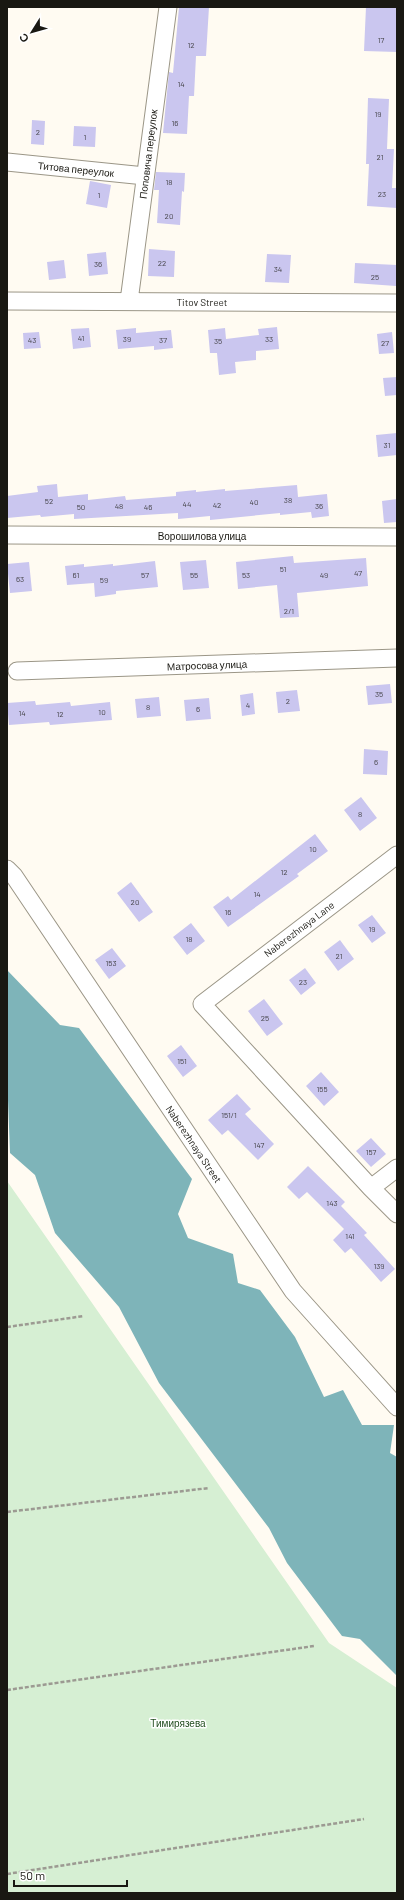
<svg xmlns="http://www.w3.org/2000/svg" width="404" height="1900" font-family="Barlow,sans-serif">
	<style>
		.green { fill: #d6efd3 }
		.water { fill: #7eb4b9 }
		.building { fill: #cac6ef }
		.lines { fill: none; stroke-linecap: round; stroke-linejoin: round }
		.minor-casing { stroke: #9b9687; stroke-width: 19 }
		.path { stroke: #9c9a92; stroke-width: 2.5; stroke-dasharray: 4 2; stroke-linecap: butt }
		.minor { stroke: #fff; stroke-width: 17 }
		.labels { text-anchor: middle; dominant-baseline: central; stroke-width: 3; stroke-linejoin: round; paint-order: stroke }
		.number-label { font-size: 8px; fill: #454449 }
		.street-label { font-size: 10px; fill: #191812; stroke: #fff }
		.park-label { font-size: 10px; fill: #234e20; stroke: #fff }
	</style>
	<rect width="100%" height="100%" fill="#fffbf2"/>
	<!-- green -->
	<path class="green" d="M7,1181L329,1643L397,1688V1893H7Z"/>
	<!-- water -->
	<path class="water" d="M7,970L60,1025L79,1028L192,1179L178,1214L188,1238L233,1254L238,1283L260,1290L295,1337L324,1397L343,1390L362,1425H394L390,1453L397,1457V1676L360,1639L342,1636L287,1563L269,1528L159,1383L119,1307L55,1233L35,1175L10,1153L7,1074Z"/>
	<!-- building -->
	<path class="building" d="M179,7H209L206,56H196L194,96H189L187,134L163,133L169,72L173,73Z
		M366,7H397V52L364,51Z
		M368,98L389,99L387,149H394L392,188H397V208L367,206L369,164H366Z
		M32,120L45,121L44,145L31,144Z
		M74,126L96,127L95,147L73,146Z
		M156,172L185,173L184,192L182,191L180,225L157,223L159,190H154Z
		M90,181L111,185L107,208L86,204Z
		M149,249L175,251L174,277L148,276Z
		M106,252L108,274L89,276L87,254Z
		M267,254L291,255L289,283L265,282Z
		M64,260L66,278L49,280L47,262Z
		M355,263L397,265L396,286L354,283Z
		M277,327L279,349L256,351V360L235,362L236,373L219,375L217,353H210L208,330L225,328L226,339L259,335L258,329Z
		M89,328L91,347L73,349L71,329Z
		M136,328V333L171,330L173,348L154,350V346L118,349L116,330Z
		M39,332L41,348L24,349L23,333Z
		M392,332L394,353L379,354L377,334Z
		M397,377V395L385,396L383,378Z
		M397,433V455L378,457L376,435Z
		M57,484L58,497L88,494V500L125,496L126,500L176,496V492L196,490V492L225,489V491L297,485L298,497L327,494L329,516L312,518L311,512L280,515V513L210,520V516L178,519V513L74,519V514L41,517L40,515L7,518V496L38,492L37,486Z
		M397,499V522L384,523L382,501Z
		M293,556L294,563L366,558L368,586L297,593L299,617L280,618L277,585L238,589L236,562Z
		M206,560L209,588L183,590L180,562Z
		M155,561L158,587L116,591V594L95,597L94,583L67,585L65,566L84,564V567L113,564V566Z
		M29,562L32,591L10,593L7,564Z
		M390,684L392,703L368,705L366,686Z
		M297,690L300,711L278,713L276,692Z
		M253,693L255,714L242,716L240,695Z
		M159,697L161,716L137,718L135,699Z
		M209,698L211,719L186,721L184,700Z
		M35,701L36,705L70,702L71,706L110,702L112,720L50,725L49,722L9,725L7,703Z
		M364,749L388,751L387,775L363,774Z
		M361,797L377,818L360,831L344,810Z
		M315,834L328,851L297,874L299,876L228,927L213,907L228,896L231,900Z
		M131,882L153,912L139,922L117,893Z
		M372,915L386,933L372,943L358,925Z
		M191,923L205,941L187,955L173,937Z
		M340,940L354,959L338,971L324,952Z
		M112,948L126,966L109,979L95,960Z
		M305,968L316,983L301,995L289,980Z
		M264,999L283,1024L267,1036L248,1011Z
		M181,1045L197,1066L183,1077L167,1056Z
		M321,1072L339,1092L324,1106L306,1086Z
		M237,1094L251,1109L245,1114L274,1144L258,1160L228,1130L222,1135L208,1120Z
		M371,1138L386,1154L371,1167L356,1151Z
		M308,1166L345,1202L341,1206L367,1233L364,1235L395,1269L381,1282L351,1248L345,1253L333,1240L344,1229L307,1192L299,1199L287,1187Z"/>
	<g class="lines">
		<defs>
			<path id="minor" d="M7,162L145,176
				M7,301L397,303
				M129,301L168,7
				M7,535L397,537
				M17,671L397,658
				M397,855L202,1004L371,1188L397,1214
				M7,869L14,876L293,1291L397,1407
				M371,1188L397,1168"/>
		</defs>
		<!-- minor casing -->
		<use href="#minor" class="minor-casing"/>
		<!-- path -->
		<path class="path" d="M7,1327L84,1316
			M7,1512L209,1488
			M7,1690L314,1646
			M7,1874L364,1819"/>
		<!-- minor -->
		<use href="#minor" class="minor"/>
	</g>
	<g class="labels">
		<!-- number labels -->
		<g class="number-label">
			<text x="381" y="40">17</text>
			<text x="191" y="45">12</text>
			<text x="181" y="84">14</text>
			<text x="378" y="114">19</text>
			<text x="175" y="123">16</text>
			<text x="38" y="132">2</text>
			<text x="85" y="137">1</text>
			<text x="380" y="157">21</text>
			<text x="169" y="182">18</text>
			<text x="382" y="194">23</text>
			<text x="99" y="195">1</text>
			<text x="169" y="216">20</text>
			<text x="162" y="263">22</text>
			<text x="98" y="264">36</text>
			<text x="278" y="269">34</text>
			<text x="375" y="277">25</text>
			<text x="81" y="338">41</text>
			<text x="127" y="339">39</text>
			<text x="269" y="339">33</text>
			<text x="32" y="340">43</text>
			<text x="163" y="340">37</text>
			<text x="218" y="341">35</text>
			<text x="385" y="343">27</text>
			<text x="387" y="445">31</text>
			<text x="288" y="500">38</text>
			<text x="49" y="501">52</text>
			<text x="254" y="502">40</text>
			<text x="187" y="504">44</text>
			<text x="217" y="505">42</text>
			<text x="119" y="506">48</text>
			<text x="319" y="506">36</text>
			<text x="81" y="507">50</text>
			<text x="148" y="507">46</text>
			<text x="283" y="569">51</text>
			<text x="358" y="573">47</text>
			<text x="76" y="575">61</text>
			<text x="145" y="575">57</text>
			<text x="194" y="575">55</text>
			<text x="246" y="575">53</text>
			<text x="324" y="575">49</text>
			<text x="20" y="579">63</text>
			<text x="104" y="580">59</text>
			<text x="289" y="611">2/1</text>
			<text x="379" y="694">35</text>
			<text x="288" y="701">2</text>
			<text x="248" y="705">4</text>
			<text x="148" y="707">8</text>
			<text x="198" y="709">6</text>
			<text x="102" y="712">10</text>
			<text x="22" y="713">14</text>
			<text x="60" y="714">12</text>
			<text x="376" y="762">6</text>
			<text x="360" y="814">8</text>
			<text x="313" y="849">10</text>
			<text x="284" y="872">12</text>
			<text x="257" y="894">14</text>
			<text x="135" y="902">20</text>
			<text x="228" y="912">16</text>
			<text x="372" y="929">19</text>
			<text x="189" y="939">18</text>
			<text x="339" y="956">21</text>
			<text x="111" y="963">153</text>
			<text x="303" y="982">23</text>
			<text x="265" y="1018">25</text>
			<text x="182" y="1061">151</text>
			<text x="322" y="1089">155</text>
			<text x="229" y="1115">151/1</text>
			<text x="259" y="1145">147</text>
			<text x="371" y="1152">157</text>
			<text x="332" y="1203">143</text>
			<text x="350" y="1236">141</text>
			<text x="379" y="1266">139</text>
		</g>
		<!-- street labels -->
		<g class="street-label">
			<text transform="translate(148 154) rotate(-83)">Поповича переулок</text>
			<text transform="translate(76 169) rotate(6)">Титова переулок</text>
			<text x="202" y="302">Titov Street</text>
			<text x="202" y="536">Ворошилова улица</text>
			<text transform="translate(207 665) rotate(-2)">Матросова улица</text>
			<text transform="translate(299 929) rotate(-37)">Naberezhnaya Lane</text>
			<text transform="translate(194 1144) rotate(56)">Naberezhnaya Street</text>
		</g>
		<!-- park labels -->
		<g class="park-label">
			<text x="178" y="1723">Тимирязева</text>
		</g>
	</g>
	<!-- border -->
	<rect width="404" height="1900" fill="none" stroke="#191812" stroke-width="16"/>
	<!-- north arrow -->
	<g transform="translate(32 32) rotate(233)" stroke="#ffffff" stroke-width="3" paint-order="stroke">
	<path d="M0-3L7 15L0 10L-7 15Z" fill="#191812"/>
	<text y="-6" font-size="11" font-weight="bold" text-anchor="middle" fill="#191812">С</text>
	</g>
	<!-- scale -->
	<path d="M14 1880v6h113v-6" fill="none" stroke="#191812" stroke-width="2"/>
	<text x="20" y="1880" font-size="12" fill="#191812" stroke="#ffffff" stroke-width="3" paint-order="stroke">50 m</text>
</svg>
